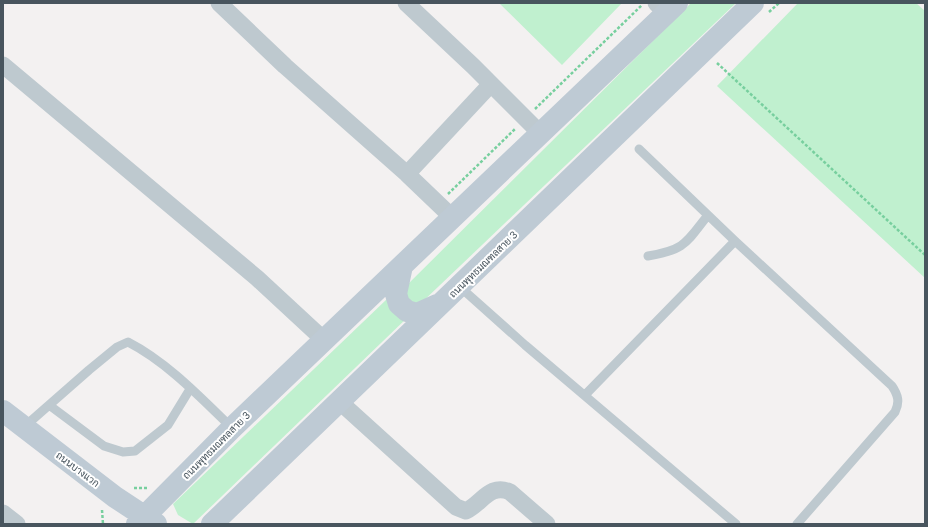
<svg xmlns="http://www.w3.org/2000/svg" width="928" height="527" font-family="Inter,Sarabun,sans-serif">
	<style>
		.green { fill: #c0f0cf }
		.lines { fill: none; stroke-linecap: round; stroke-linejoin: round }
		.path { stroke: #77cf9e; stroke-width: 2.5; stroke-dasharray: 3 2; stroke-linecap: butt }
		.service { stroke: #bec9cf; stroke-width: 9 }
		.minor { stroke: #bec9cf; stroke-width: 17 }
		.secondary { stroke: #becad4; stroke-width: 22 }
		.labels { text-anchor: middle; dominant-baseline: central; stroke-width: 4; stroke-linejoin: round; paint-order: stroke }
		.street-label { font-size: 10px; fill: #48555e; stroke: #fff }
	</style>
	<rect width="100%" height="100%" fill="#f3f1f1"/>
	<!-- green -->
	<path class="green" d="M499,3H622L562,65Z
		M691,3H736L417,307L406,304L403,289Z
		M798,3H916L925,11V278L717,86Z
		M387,299L408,317L193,524L178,515L173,504Z"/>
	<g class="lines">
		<!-- path -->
		<path class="path" d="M769,12L779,3
			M717,63L925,255
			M535,109L642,5
			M448,194L515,129
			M134,488H147
			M102,510L103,524"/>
		<!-- service -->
		<path class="service" d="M639,149L735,241L892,386C898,395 900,402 895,412L797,524
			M648,256C685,250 686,243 708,215
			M460,287L525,345L736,524
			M585,395L735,241
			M49,405L104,446L123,452L135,451L168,425L190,389
			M24,427L89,370L117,347L128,342C167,362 201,398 232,428"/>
		<!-- minor -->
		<path class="minor" d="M219,3L285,66L407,174L453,218
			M406,3L473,66L540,133
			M656,3L666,13
			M3,65L257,278L324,340
			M407,174L491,84
			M340,402L456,507L466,511C482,503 490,483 510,492L547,524
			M3,513L17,524"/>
		<!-- secondary -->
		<path class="secondary" d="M402,266L396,294L399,304L407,311L417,314L437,305
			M3,411L115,497L156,524
			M137,524L232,428L677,3
			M212,524L753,3"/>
	</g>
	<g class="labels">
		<!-- street labels -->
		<g class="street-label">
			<text transform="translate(483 264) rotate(-44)">ถนนพุทธมณฑลสาย 3</text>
			<text transform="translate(216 445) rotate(-45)">ถนนพุทธมณฑลสาย 3</text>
			<text transform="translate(78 469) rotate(37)">ถนนบางแวก</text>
		</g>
	</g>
	<!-- border -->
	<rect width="928" height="527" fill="none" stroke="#48555e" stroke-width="8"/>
</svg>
